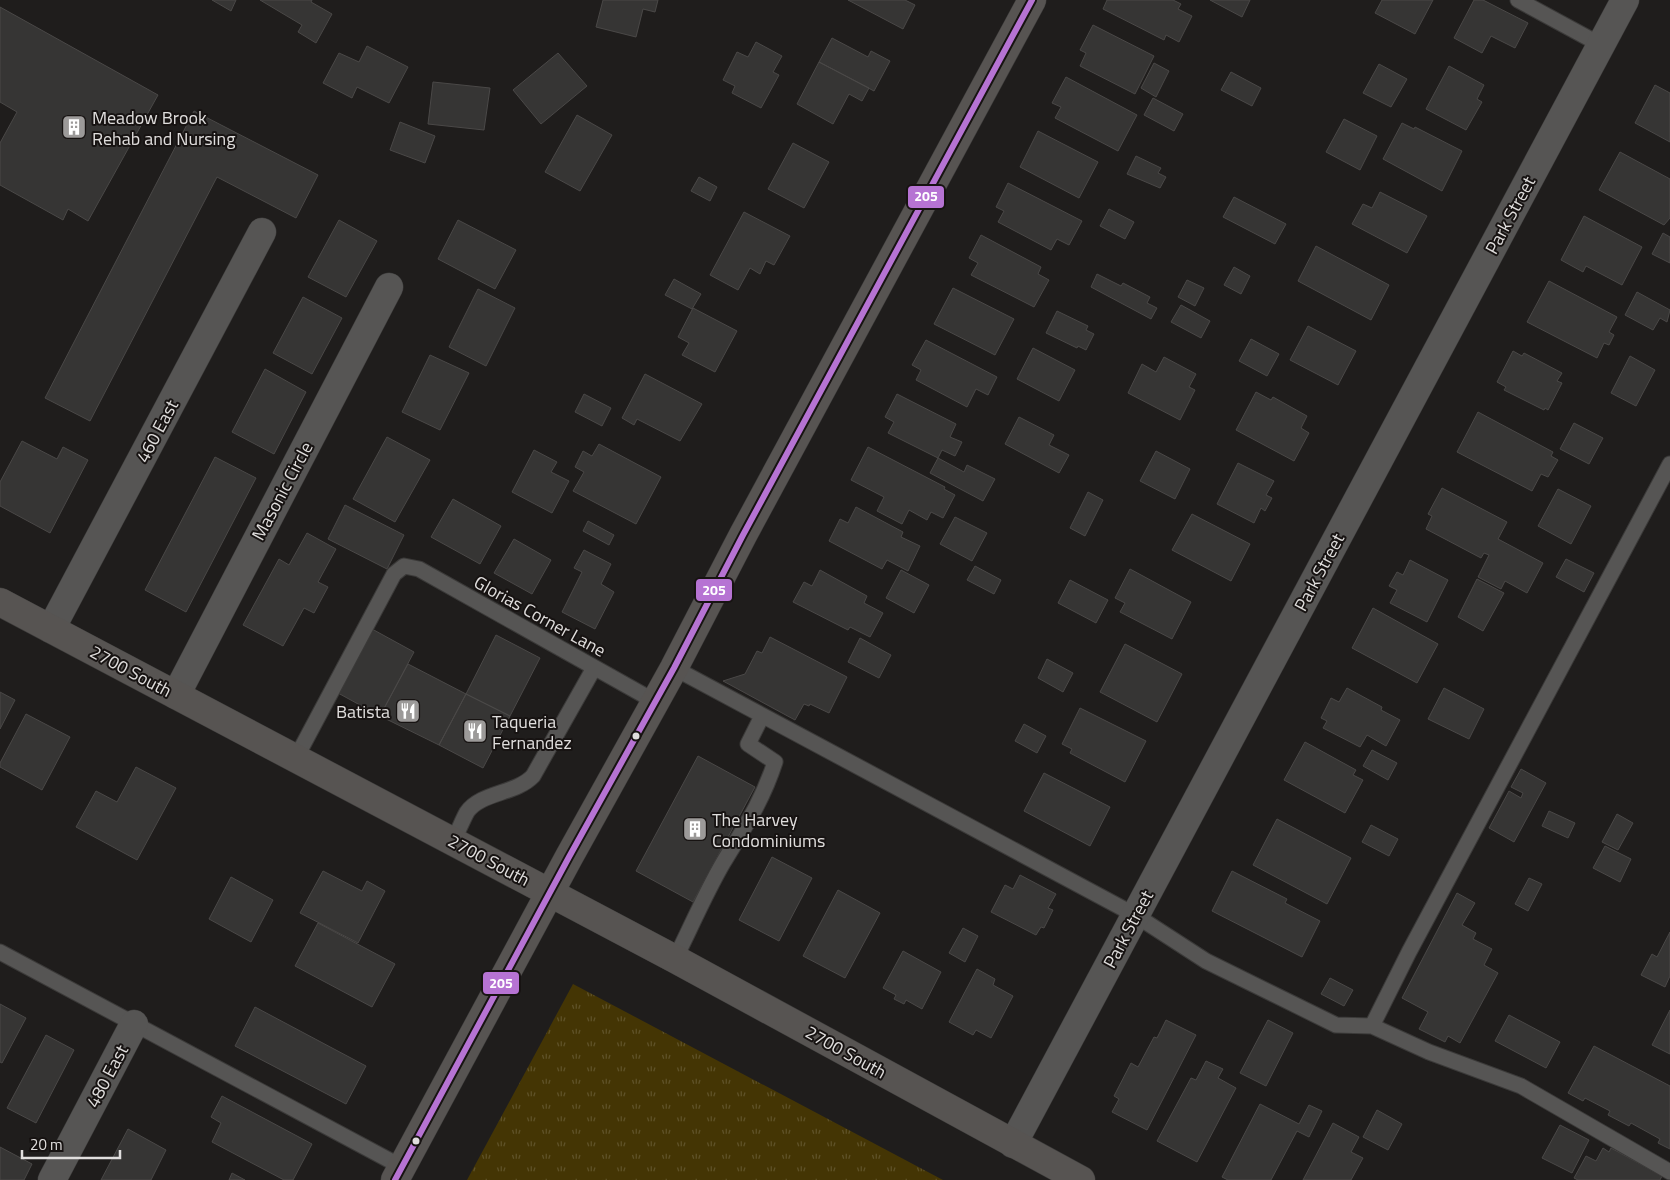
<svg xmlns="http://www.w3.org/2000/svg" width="1670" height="1180" font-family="'Titillium Web',sans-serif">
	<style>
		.grass { fill: url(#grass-tufts) }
		.building { fill: #363534; stroke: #4a4847 }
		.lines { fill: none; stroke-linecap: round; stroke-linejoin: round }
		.lane-casing { stroke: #3b3a39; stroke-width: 17 }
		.street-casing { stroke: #3b3a39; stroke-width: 29 }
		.secondary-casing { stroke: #3b3a39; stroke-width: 29 }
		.lane { stroke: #565554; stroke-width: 15 }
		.street { stroke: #565554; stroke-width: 28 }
		.secondary { stroke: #575452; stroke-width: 28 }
		.bus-1-casing { stroke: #171312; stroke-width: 10 }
		.bus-1 { stroke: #b673d3; stroke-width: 6 }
		.bus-dot { fill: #e0dedd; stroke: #171312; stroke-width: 2 }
		.labels { text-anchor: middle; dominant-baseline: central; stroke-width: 4; stroke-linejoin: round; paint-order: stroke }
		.poi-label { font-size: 18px; fill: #e0dedd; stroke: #171312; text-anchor: start }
		.street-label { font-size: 18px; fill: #e0dedd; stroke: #171312 }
		.line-badge { stroke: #171312; stroke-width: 2 }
		.badge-label { font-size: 14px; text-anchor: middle; font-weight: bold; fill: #fff }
	</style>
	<defs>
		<pattern id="grass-tufts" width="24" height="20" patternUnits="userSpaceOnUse" patternTransform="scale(1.25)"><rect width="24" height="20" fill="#443504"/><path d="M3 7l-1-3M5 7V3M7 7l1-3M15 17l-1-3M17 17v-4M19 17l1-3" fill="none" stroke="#5f5228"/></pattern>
	</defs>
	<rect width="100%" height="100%" fill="#1f1d1c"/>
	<!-- grass -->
	<path class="grass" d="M573,984L943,1180H467Z"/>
	<!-- building -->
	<path class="building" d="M212,0H236L231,11Z
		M260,0H312L311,2L332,14L316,43L298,32L302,25Z
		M603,0H658L655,12L643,9L636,37L596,27Z
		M848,0H905L915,5L903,29Z
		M1107,0H1173L1181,4L1178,9L1192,16L1179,42L1166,35L1164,40L1103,9Z
		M1210,0H1250L1242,17Z
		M1382,0H1433L1415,34L1375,13Z
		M1474,0H1483L1528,23L1515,48L1491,36L1482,53L1454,38Z
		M0,7L158,95L88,221L68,209L63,220L0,185V143L17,112L0,102Z
		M1093,25L1154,56L1135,94L1080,66L1086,53L1080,50Z
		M832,38L868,57L871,51L890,61L874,91L819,62Z
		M756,42L782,56L773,72L779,75L761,108L732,93L735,86L723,80L737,52L748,57Z
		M367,46L408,67L389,103L357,87L352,98L323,83L339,53L359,62Z
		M558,53L587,86L541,124L513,90Z
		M819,62L869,88L862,101L849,94L833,124L797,104Z
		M1154,63L1169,71L1156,97L1141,88Z
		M1379,64L1407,79L1391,107L1363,93Z
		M1449,66L1484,85L1477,99L1482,102L1466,130L1426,109Z
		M1231,72L1261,88L1252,106L1221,90Z
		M1066,77L1137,115L1118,151L1055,118L1061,107L1052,103Z
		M433,82L490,88L484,130L428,124Z
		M1655,85L1670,93V142L1635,123Z
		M1153,98L1183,114L1174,131L1144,115Z
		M194,111L318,175L296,218L217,177L90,421L45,398Z
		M577,115L612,135L580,191L545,172Z
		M1344,119L1377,136L1360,170L1326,152Z
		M400,122L435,136L425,163L390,150Z
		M1402,123L1414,129L1415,127L1462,151L1442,191L1383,159Z
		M1038,131L1098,162L1079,198L1020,167Z
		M793,143L829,162L804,208L768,189Z
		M1620,152L1670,179V218L1664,225L1599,190Z
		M1136,156L1161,168L1158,173L1166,177L1160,188L1127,174Z
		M699,177L717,187L710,201L691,191Z
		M1008,183L1082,221L1069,245L1057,239L1051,250L998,222L1004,211L996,207Z
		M1380,192L1427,216L1407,253L1352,224L1363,204L1372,208Z
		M1234,197L1286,224L1275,244L1223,217Z
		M1109,209L1134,222L1125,239L1100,226Z
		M744,212L790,236L774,265L766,261L760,274L750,268L738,290L710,275Z
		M1584,216L1642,247L1622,285L1586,266L1583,272L1561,260Z
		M339,220L377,241L346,297L308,277Z
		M458,220L516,250L495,289L438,259Z
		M1663,233L1670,237V263L1652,254Z
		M981,235L1041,267L1038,274L1049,280L1034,307L971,275L978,263L969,258Z
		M1316,246L1389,285L1371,320L1298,281Z
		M1234,267L1250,276L1241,294L1224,285Z
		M1097,274L1121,286L1123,283L1150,297L1147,303L1157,308L1151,319L1091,287Z
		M674,279L701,294L692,309L665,295Z
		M1187,280L1204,288L1195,306L1178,297Z
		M1549,281L1617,317L1609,332L1614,335L1609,345L1604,343L1597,358L1527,322Z
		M953,288L1014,319L995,355L934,324Z
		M478,289L515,308L486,366L449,347Z
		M1637,292L1670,310L1667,322L1660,318L1653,330L1625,315Z
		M303,297L342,318L312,374L273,353Z
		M1181,305L1210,321L1201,338L1171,322Z
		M693,308L737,331L715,372L682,355L689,343L678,337Z
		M1057,311L1088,326L1086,330L1094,334L1086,350L1078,346L1077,348L1046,333Z
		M1308,326L1356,351L1338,385L1290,360Z
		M1251,339L1279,354L1267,376L1239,361Z
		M926,340L997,377L988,395L976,389L967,407L916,380L921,370L912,365Z
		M1033,348L1075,370L1059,401L1017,379Z
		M1513,351L1522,356L1524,353L1562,373L1557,381L1562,383L1548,410L1545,408L1544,410L1504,390L1506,387L1497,382Z
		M430,355L469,373L440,430L402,412Z
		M1630,356L1655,370L1636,406L1611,393Z
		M1164,357L1196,374L1189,387L1195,390L1180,420L1128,393L1142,364L1156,372Z
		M265,369L306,392L274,454L232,432Z
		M645,374L702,404L680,441L637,419L634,425L622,418Z
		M1256,392L1271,400L1273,397L1307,416L1301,428L1309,433L1294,461L1236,430Z
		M584,394L611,408L602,426L575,412Z
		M897,394L956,424L950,437L962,442L955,456L942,450L938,458L888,433L894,422L885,417Z
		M1478,412L1553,452L1551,456L1558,460L1548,477L1541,474L1532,491L1457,452Z
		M1019,417L1054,435L1049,445L1069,455L1059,473L1005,444Z
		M1574,423L1603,438L1589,464L1560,449Z
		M387,437L430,460L395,522L353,499Z
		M22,441L57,459L63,447L88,460L50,533L0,506V482Z
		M599,444L661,477L636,524L573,491L584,472L575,467L583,451L592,456Z
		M868,447L945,487L944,489L955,495L943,518L931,512L927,520L909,510L902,524L877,511L884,497L851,480Z
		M534,450L557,462L551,472L569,481L552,513L512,492Z
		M1156,451L1190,469L1175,499L1140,481Z
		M215,457L256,478L186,612L145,590Z
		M938,458L964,472L967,465L995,479L983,501L930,473Z
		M1238,463L1274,481L1266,495L1272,498L1265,511L1261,508L1254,523L1217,504Z
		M1442,488L1507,522L1498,539L1543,563L1527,593L1505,581L1501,589L1478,577L1489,555L1484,553L1481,558L1426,529L1432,516L1428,514Z
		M1558,489L1591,506L1571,544L1538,526Z
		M1088,492L1103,500L1085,536L1070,528Z
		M453,499L501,526L480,564L431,537Z
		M345,505L404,535L387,569L328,539Z
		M856,507L903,532L901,537L920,546L908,571L887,560L882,569L829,541L840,519L848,523Z
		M1192,514L1250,544L1231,581L1172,550Z
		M955,517L987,533L972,561L940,544Z
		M588,521L614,535L609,545L583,531Z
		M307,533L336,549L318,582L328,587L314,613L304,608L283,646L243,625L279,559L289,565Z
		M514,539L551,560L532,594L494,573Z
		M584,550L611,564L601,584L614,592L595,629L562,612L582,572L574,568Z
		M1566,559L1594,573L1584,592L1556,577Z
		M1410,560L1448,580L1427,622L1390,603L1397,590L1389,586L1397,572L1403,575Z
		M975,566L1001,580L994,594L967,580Z
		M1130,569L1191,602L1172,639L1120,612L1125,603L1115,598Z
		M820,570L867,596L864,603L883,613L870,637L850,627L848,630L793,602L804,582L812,586Z
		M901,570L929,585L914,613L886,598Z
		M1477,579L1504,593L1483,631L1458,617Z
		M1070,580L1108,600L1096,623L1058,603Z
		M1373,608L1438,644L1417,683L1352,648Z
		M372,629L414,652L380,716L338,693Z
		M496,635L540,658L510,716L466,694Z
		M770,637L847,677L829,713L810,704L809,706L804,704L795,720L723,681L745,674L757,651L762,653Z
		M860,638L891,655L879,678L848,662Z
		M1125,644L1182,674L1157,722L1100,692Z
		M1047,659L1073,673L1063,692L1038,678Z
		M408,664L466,694L439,745L380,716Z
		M1347,688L1382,707L1381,710L1400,720L1386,746L1367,735L1360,747L1323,728L1327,721L1321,718L1331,698L1339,702Z
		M1444,688L1484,709L1469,739L1428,719Z
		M0,692L15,700L0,729Z
		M466,694L510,716L483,768L439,745Z
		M1080,708L1146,741L1125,782L1070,753L1072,749L1062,744Z
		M26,714L70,737L42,790L0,767V763Z
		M1024,724L1046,736L1037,753L1015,741Z
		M1305,742L1356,770L1353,775L1363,780L1345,813L1284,780Z
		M1372,750L1397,763L1388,780L1363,766Z
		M698,756L755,787L693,902L636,871Z
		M136,767L176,788L137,860L76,827L96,791L117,802Z
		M1521,769L1546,783L1514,842L1489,828L1509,791L1521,798L1523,793L1511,787Z
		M1044,773L1110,807L1090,846L1024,811Z
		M1549,811L1575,823L1568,838L1542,826Z
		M1617,814L1633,823L1618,850L1602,842Z
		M1277,819L1351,858L1327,904L1253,865Z
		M1371,825L1398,839L1389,856L1362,842Z
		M1605,846L1631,859L1620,882L1593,868Z
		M772,857L812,878L779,941L739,920Z
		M323,871L362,891L367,881L385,891L358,943L300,913Z
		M1232,871L1287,899L1285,903L1320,921L1302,957L1212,911Z
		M1020,875L1056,894L1048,908L1053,910L1044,928L1041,927L1036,935L991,912L1005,885L1013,889Z
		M231,877L273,900L251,942L209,919Z
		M1529,878L1542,884L1528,911L1515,904Z
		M838,890L880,913L845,978L803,956Z
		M1457,893L1475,903L1462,925L1476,933L1473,939L1492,949L1484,965L1498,973L1460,1043L1448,1036L1445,1042L1419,1029L1428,1012L1402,998Z
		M318,923L395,964L372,1007L295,966Z
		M963,928L978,936L965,962L949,953Z
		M1670,932V976L1665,987L1641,975L1652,954L1657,957Z
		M903,951L941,972L922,1009L906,1000L904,1004L894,999L896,995L883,988Z
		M977,969L995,979L993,985L1013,996L991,1038L976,1030L973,1035L949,1022Z
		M1330,978L1353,990L1344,1006L1321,994Z
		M0,1004L26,1018L2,1063L0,1062Z
		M255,1007L366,1066L346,1104L235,1046Z
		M1670,1010V1054L1652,1045Z
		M1509,1015L1560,1042L1546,1068L1495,1041Z
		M1166,1020L1196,1035L1147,1130L1112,1112L1119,1099L1114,1096L1131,1063L1138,1067L1154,1037L1157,1038Z
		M1268,1020L1293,1033L1266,1086L1240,1073Z
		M46,1035L74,1050L36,1123L7,1108Z
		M1594,1046L1670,1086V1149L1658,1143L1660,1139L1631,1123L1629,1126L1608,1115L1610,1111L1585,1098L1583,1101L1568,1093Z
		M1206,1061L1223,1069L1218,1078L1236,1088L1197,1162L1157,1141L1191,1078L1196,1080Z
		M222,1096L312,1144L293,1180H284L212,1142L221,1123L211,1117Z
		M1260,1104L1299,1124L1309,1105L1322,1111L1309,1137L1297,1131L1271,1180H1228L1222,1177Z
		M1377,1110L1402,1124L1388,1150L1363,1137Z
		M1333,1123L1359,1137L1351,1152L1363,1158L1351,1180H1303Z
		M1560,1125L1589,1140L1572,1173L1542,1158Z
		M128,1129L166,1150L151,1180H101Z
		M0,1147L32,1164L24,1180H0Z
		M1603,1148L1609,1152L1611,1148L1662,1176L1660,1180H1578L1574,1178L1586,1156L1596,1161Z
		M232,1173L245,1180H229Z"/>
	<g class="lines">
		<defs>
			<path id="lane" d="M1518,0L1601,45
				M674,668L1135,915L1206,961L1336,1025L1372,1026L1429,1052L1521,1086L1670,1172
				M296,758L394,574L404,566L419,569L656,702
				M453,841C458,832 462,821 467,812C481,792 516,794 533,776L594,668
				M0,952L402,1167
				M675,959C691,927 705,894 723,863C744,828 762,802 775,762L748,744L762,716
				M1372,1026L1409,952L1670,464"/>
			<path id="street" d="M51,629L262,232
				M176,695L389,287
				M1013,1144L1625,0
				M52,1180L134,1024"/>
			<path id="secondary" d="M0,602L675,959L1081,1180
				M395,1180L569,857L674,668L743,535L1032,0"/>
		</defs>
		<!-- lane casing -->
		<use href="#lane" class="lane-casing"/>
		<!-- street casing -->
		<use href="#street" class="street-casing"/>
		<!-- secondary casing -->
		<use href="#secondary" class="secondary-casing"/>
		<!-- lane -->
		<use href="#lane" class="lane"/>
		<!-- street -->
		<use href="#street" class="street"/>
		<!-- secondary -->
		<use href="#secondary" class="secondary"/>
		<defs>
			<path id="bus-1" d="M395,1180L569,857L674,668L743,535L1032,0"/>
		</defs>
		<!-- bus-1 casing -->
		<use href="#bus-1" class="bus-1-casing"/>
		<!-- bus-1 -->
		<use href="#bus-1" class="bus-1"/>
	</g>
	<!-- icons -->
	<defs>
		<symbol id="building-square" viewBox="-11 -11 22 22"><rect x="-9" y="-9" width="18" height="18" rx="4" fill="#9c9a99" stroke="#171312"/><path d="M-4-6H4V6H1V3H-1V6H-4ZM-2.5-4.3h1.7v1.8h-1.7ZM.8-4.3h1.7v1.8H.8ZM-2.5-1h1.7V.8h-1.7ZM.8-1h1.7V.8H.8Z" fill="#fff"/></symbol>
		<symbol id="restaurant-square" viewBox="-11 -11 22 22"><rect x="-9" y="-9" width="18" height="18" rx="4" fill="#9c9a99" stroke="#171312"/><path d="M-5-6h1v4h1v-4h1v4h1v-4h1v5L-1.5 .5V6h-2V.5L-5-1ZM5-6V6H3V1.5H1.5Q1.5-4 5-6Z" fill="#fff"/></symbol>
	</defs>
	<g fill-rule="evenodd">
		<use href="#building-square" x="60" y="113" width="28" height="28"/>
		<use href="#restaurant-square" x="394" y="697" width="28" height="28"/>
		<use href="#restaurant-square" x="461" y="717" width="28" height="28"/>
		<use href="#building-square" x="681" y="815" width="28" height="28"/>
	</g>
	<!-- markers -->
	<g class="bus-dot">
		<circle cx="636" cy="736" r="4.5"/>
		<circle cx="416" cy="1141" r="4.5"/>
	</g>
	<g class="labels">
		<!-- poi labels -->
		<g class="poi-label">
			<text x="92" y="117">Meadow Brook<tspan x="92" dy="21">Rehab and Nursing</tspan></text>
			<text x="390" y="711" text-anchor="end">Batista</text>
			<text x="492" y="721">Taqueria<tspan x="492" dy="21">Fernandez</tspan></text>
			<text x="712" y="819">The Harvey<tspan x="712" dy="21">Condominiums</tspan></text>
		</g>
		<!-- street labels -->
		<g class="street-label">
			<text transform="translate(1510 215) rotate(-62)">Park Street</text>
			<text transform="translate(157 431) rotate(-62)">460 East</text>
			<text transform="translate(282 491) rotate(-62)">Masonic Circle</text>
			<text transform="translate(1319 572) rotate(-62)">Park Street</text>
			<text transform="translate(540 616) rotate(29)">Glorias Corner Lane</text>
			<text transform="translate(131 671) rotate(28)">2700 South</text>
			<text transform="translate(489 860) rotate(28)">2700 South</text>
			<text transform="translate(1128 929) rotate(-62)">Park Street</text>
			<text transform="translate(846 1052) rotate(29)">2700 South</text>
			<text transform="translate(107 1076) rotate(-62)">480 East</text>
		</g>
	</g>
	<g class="line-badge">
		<rect x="907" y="185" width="38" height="24" rx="5" fill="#b673d3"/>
		<rect x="695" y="578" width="38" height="24" rx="5" fill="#b673d3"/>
		<rect x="482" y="971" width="38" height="24" rx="5" fill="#b673d3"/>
	</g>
	<g class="badge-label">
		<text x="926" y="201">205</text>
		<text x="714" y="595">205</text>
		<text x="501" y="988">205</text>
	</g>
	<!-- scale -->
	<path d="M22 1150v8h98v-8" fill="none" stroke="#e0dedd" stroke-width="2.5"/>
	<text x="30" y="1150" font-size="15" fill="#e0dedd" stroke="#171312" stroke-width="4" paint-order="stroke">20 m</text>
</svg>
